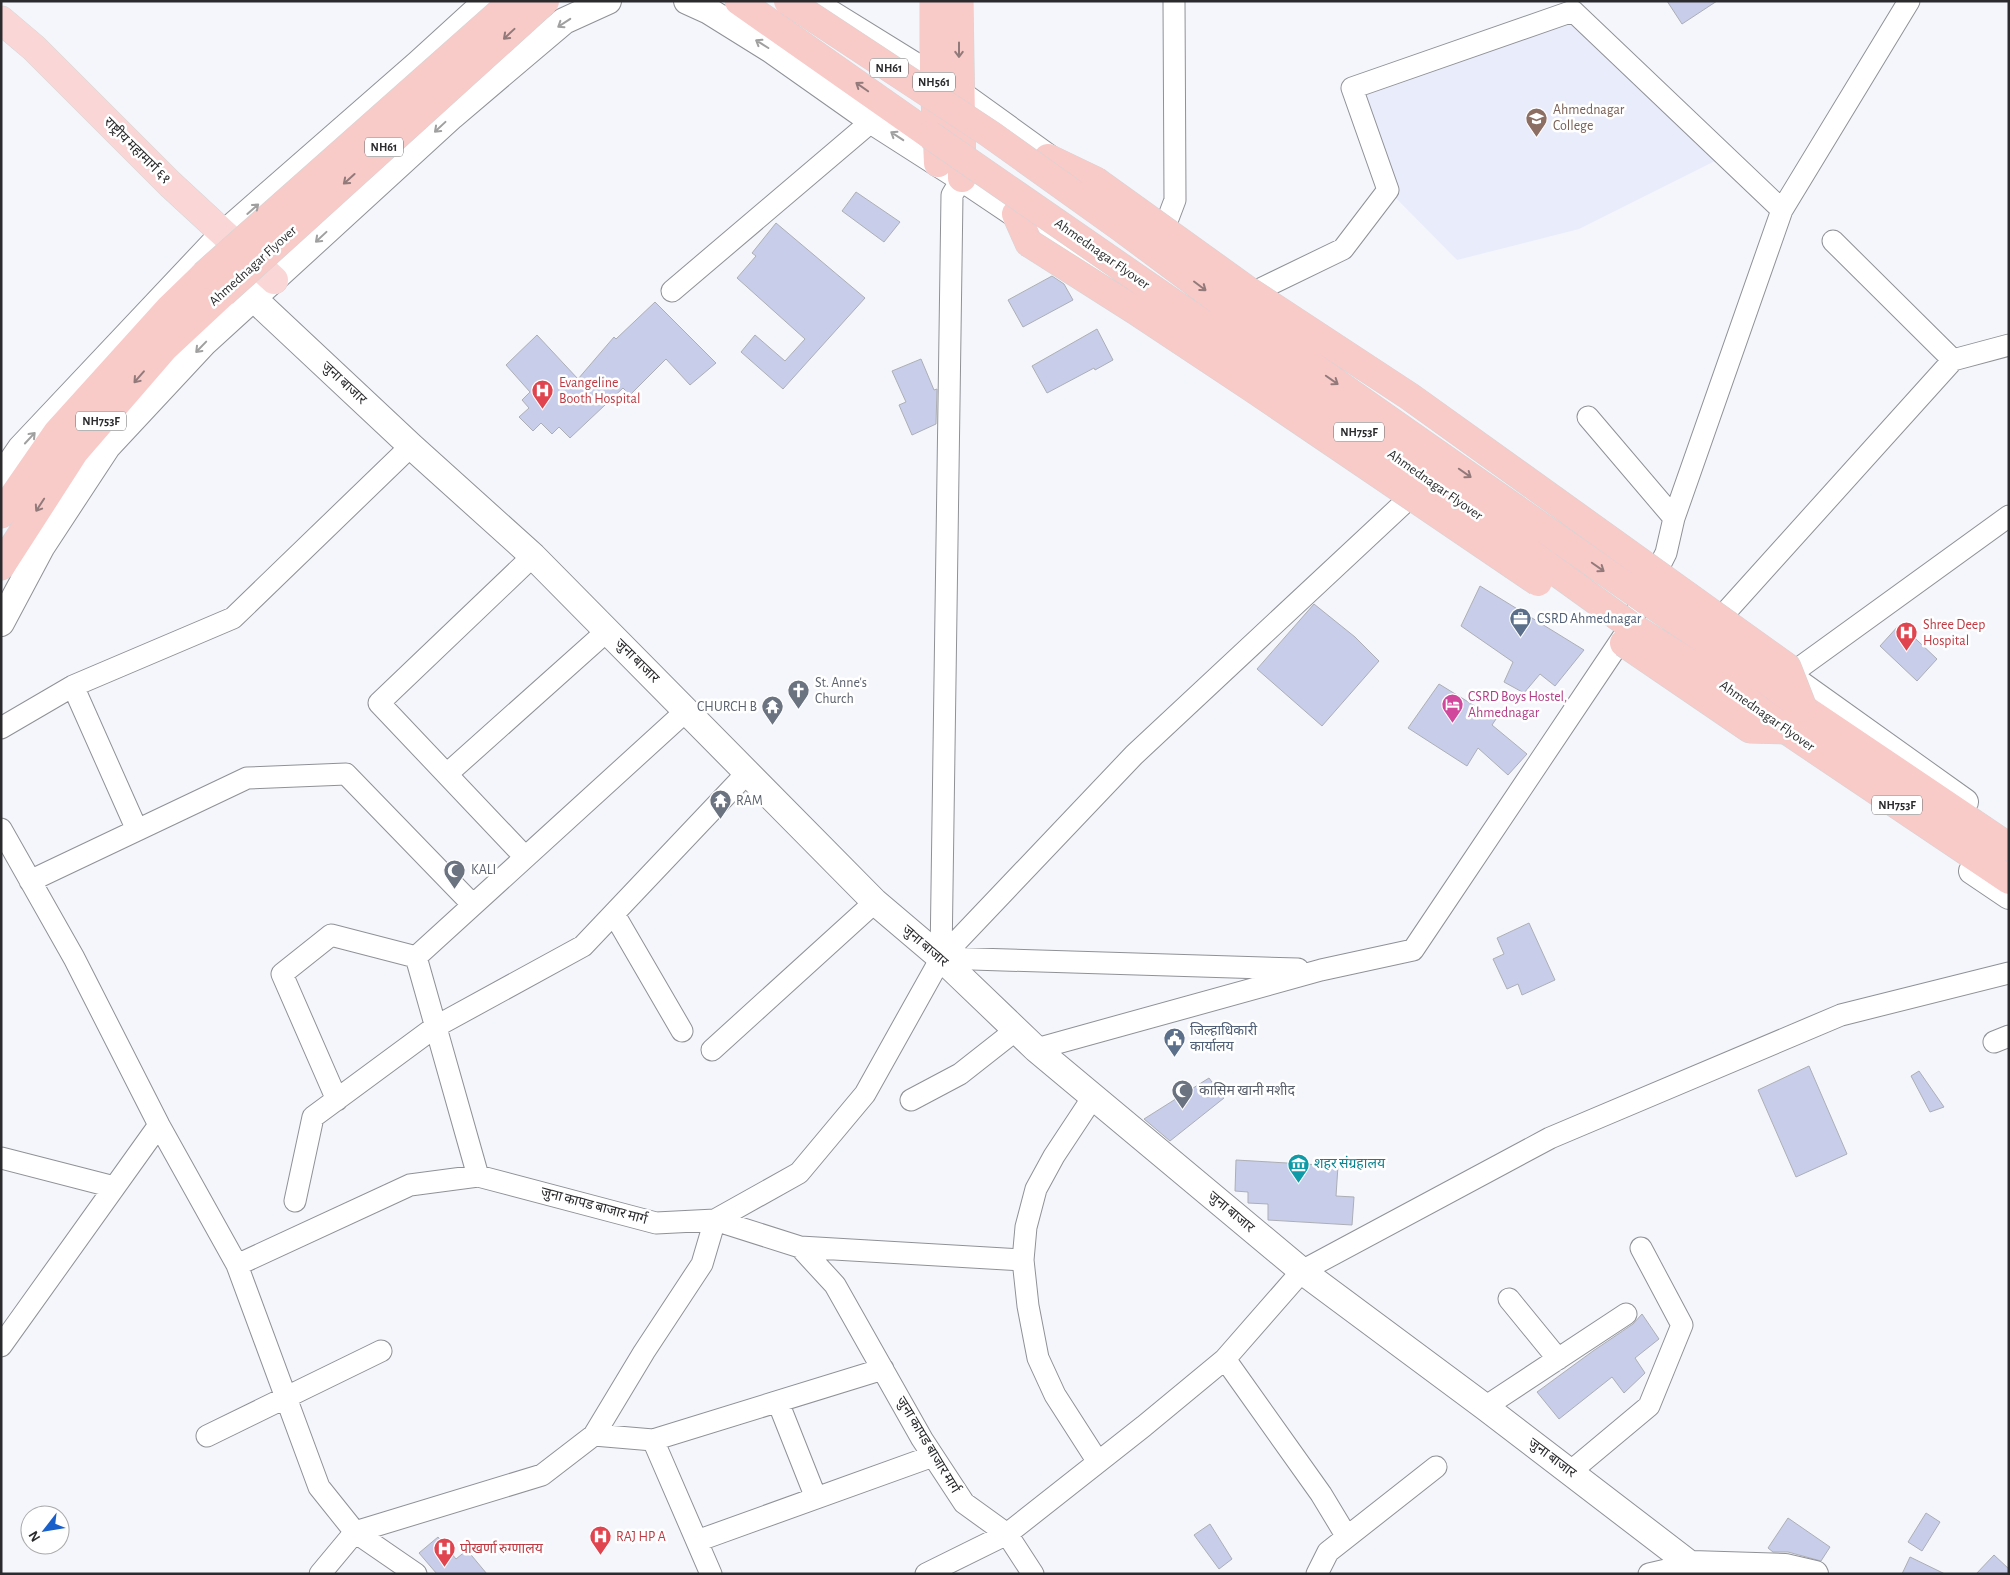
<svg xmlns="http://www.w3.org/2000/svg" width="2010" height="1575" font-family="'Alegreya Sans','Noto Sans Devanagari',sans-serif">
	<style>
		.built { fill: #e9ecfa }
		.building { fill: #c8ceea; stroke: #adaeb5 }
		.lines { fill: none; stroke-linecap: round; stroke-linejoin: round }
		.minor-casing { stroke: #8f9197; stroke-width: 23 }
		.tertiary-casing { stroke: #8f9197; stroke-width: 28 }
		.primary-casing { stroke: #d5d5d5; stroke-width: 29 }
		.trunk-casing { stroke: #d5d5d5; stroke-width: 29 }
		.minor { stroke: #fff; stroke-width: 21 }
		.tertiary { stroke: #fff; stroke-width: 26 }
		.primary { stroke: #fad7d6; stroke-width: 28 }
		.trunk { stroke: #f8cac8; stroke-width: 28 }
		.trunk-bridge-casing { stroke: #d5d5d5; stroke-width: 29; stroke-linecap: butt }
		.trunk-bridge { stroke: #f8cac8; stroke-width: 28 }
		.oneway { stroke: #a0a0a1 }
		.oneway2 { stroke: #927a7b }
		.labels { text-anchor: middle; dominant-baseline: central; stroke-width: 5; stroke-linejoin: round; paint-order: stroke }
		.shield { fill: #fff; stroke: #6b6b6d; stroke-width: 1 }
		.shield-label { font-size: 12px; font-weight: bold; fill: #2b2b2e }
		.education-label { font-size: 14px; fill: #785e54; stroke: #fff; text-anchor: start }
		.street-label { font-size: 14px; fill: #2b2b2e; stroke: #fff }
		.health-label { font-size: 14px; fill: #be3a42; stroke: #fff; text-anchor: start }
		.service-label { font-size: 14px; fill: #4e5e75; stroke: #fff; text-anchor: start }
		.worship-label { font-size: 14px; fill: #5b616d; stroke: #fff; text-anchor: start }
		.hotel-label { font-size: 14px; fill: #b23c85; stroke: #fff; text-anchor: start }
		.culture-label { font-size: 14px; fill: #0d838f; stroke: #fff; text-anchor: start }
	</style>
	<rect width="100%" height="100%" fill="#f4f6fc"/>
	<!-- built -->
	<path class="built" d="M1573,11L1725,156L1579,229L1457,260L1388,190L1352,88Z"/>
	<!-- building -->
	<path class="building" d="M1667,1H1717L1682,24Z
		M856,192L900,222L884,242L842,211Z
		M776,223L865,298L783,389L741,352L755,335L785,361L805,339L737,278L756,256L752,253Z
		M1052,276L1064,284L1073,300L1023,327L1008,300Z
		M655,302L716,363L690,385L666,359L630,395L623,388L570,438L559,427L552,434L541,423L533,431L519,417L529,408L522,400L530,392L506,365L537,335L578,379L614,337L616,339Z
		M1097,329L1113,360L1095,370L1094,368L1047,393L1032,366Z
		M921,359L934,390L937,389L936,424L912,435L899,405L906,402L892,371Z
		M1480,586L1584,650L1555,686L1540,674L1524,693L1504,682L1513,662L1461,626Z
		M1314,604L1355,637L1379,661L1322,726L1257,669Z
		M1900,624L1937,659L1917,681L1880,646Z
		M1439,684L1496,719L1492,725L1527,754L1508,775L1478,748L1467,766L1408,728Z
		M1529,923L1555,980L1522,995L1518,984L1507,989L1493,959L1504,954L1497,938Z
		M1809,1066L1847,1154L1796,1177L1758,1090Z
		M1919,1071L1944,1107L1930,1112L1911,1076Z
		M1209,1078L1224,1098L1170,1141L1144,1119Z
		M1236,1160L1338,1166L1336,1196L1354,1197L1352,1225L1268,1220V1204L1248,1203V1192L1235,1191Z
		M1642,1314L1659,1339L1635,1358L1645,1373L1624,1393L1612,1377L1559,1419L1537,1392L1593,1351L1633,1324Z
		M1926,1513L1940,1522L1922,1551L1908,1542Z
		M1788,1518L1830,1547L1821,1561L1788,1552H1773L1768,1548Z
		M1210,1524L1232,1559L1219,1569L1194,1535Z
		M438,1537L456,1559L467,1550L487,1574H437L419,1553Z
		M1994,1555L2009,1569V1574H1976Z
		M1910,1557L1945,1574H1902Z"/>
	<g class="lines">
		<defs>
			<path id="minor" d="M962,178L952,195L941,958L1134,755L1418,490
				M1161,237L1175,200L1174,1
				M1833,241L1953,360
				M672,291L872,121
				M1246,296L1343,249L1388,190L1352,88L1573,11L1782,210
				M1588,417L1674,518
				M1715,624L1953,360L2009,345
				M1788,676L2009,516
				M73,686L137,830
				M1,728L73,686L233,618L411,446
				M447,774L607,631
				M1,829L74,958L159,1125L237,1265L319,1487L355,1532L416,1574
				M525,857L379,703L533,556
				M30,881L247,778L346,774L473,905
				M614,914L682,1031
				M1994,1042L2009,1036
				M1036,1049L1321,970L1413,950L1625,634L1666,553L1674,518L1782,210L1909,1
				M712,1050L875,902
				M1093,1097L1054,1156L1036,1189L1026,1227L1023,1260L1028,1306L1038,1358L1055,1395L1098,1462
				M337,1100L282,974L331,935L416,957
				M911,1100L960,1074L1016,1030
				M1,1158L114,1187
				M478,1176L416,957L686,711
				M295,1201L313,1117L435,1027L583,946L747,773
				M800,1247L1023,1260
				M237,1265L410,1185L478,1176L656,1223L715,1220L800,1247L835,1285L922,1439L964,1503L1007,1534L1033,1574
				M1509,1299L1558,1359
				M1,1346L159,1125
				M1225,1359L1321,1494L1347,1537
				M778,1402L816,1498
				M1485,1407L1626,1314
				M594,1435L653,1440
				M207,1436L381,1351
				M1570,1472L1649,1406L1682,1325L1641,1248
				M697,1541L933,1456
				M320,1574L355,1532L542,1475L594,1435L644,1352L702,1264L715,1220L799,1173L865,1094L941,958L1298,969
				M711,1574L653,1440L883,1369
				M926,1574L1007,1534L1144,1426L1225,1359L1302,1271L1550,1138L1841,1015L2009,973
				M1317,1574L1328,1552L1436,1467
				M1649,1574L1692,1564"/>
			<path id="tertiary" d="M687,1L709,11L770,49L872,121L972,185L1158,310
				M812,2L959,93L1067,171
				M203,255L252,297L411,446L533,556L875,902L941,958L1036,1049L1302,1271L1485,1407L1703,1574
				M1,477L21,448L219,238L419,63L487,1
				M1,623L42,546L107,447L204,343L452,116L564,21L608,1
				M1783,672L1965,802
				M1972,871L2009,896
				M1692,1564L1785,1567L1815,1574"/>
			<path id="primary" d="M1,20L34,48L170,184L274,280"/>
			<path id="trunk" d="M739,1L930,135
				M934,1V77L938,163
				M959,1L962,178
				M1048,158L1096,181
				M1016,214L1029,243
				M1,514L57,433L170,308L204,275
				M1,566L75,451L164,348L223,293
				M1803,708L2009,847
				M1786,730L2009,880"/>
		</defs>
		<!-- minor casing -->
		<use href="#minor" class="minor-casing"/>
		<!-- tertiary casing -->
		<use href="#tertiary" class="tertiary-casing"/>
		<!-- primary casing -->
		<use href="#primary" class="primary-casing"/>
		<!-- trunk casing -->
		<use href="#trunk" class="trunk-casing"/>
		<!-- minor -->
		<use href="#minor" class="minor"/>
		<!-- tertiary -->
		<use href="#tertiary" class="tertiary"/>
		<!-- primary -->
		<use href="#primary" class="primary"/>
		<!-- trunk -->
		<use href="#trunk" class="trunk"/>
		<defs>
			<path id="trunk-bridge" d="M788,1L990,134L1120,227L1221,302L1650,603L1770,683L1803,708
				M930,135L1419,473L1631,626L1729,688L1786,730
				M1096,181L1249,291L1409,396L1787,667L1803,708
				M1029,243L1136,311L1255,390L1538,582
				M204,275L513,1
				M223,293L545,1
				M1624,643L1750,729L1786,730"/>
		</defs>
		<!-- trunk-bridge casing -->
		<use href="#trunk-bridge" class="trunk-bridge-casing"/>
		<!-- trunk-bridge -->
		<use href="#trunk-bridge" class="trunk-bridge"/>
	</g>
	<!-- one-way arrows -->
	<defs><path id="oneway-shaft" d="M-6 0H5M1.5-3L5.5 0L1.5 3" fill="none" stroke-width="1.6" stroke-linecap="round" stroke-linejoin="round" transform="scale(1.25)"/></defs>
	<g class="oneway">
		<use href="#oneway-shaft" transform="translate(564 23) rotate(147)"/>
		<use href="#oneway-shaft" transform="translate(762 44) rotate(-148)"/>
		<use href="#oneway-shaft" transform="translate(440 127) rotate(137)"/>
		<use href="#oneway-shaft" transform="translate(897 136) rotate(-147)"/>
		<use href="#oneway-shaft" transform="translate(253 209) rotate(-41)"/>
		<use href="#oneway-shaft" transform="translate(321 237) rotate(137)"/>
		<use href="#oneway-shaft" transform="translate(201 347) rotate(134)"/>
		<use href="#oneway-shaft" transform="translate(30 438) rotate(-47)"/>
	</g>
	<g class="oneway2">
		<use href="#oneway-shaft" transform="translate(509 34) rotate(137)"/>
		<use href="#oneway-shaft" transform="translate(959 50) rotate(90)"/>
		<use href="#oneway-shaft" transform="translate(862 87) rotate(-145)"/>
		<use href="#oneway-shaft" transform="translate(349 179) rotate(138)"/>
		<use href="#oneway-shaft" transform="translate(1200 286) rotate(37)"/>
		<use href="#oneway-shaft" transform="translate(139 377) rotate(131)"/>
		<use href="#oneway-shaft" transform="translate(1332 380) rotate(35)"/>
		<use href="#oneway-shaft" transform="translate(1465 473) rotate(35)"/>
		<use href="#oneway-shaft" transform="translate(40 505) rotate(123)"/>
		<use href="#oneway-shaft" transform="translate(1598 567) rotate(35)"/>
	</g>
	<!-- icons -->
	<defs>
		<symbol id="university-pin" viewBox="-11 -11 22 30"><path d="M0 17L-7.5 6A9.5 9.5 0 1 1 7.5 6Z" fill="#8d6e63" stroke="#fff"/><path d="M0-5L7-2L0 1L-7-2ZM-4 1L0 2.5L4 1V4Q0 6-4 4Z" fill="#fff"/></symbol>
		<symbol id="hospital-pin" viewBox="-11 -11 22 30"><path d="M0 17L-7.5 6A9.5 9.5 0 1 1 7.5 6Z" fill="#e0444e" stroke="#fff"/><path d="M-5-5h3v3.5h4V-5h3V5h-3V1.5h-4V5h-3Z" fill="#fff"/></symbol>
		<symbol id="office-pin" viewBox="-11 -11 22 30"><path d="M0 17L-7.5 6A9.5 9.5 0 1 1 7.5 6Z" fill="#5c6f8a" stroke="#fff"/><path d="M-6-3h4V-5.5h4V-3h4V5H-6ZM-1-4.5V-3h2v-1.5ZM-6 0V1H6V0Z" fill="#fff"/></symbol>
		<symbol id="church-pin" viewBox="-11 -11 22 30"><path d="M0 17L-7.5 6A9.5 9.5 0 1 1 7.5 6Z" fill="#6b7280" stroke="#fff"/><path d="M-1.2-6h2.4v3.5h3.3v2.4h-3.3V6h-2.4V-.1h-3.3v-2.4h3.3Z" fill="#fff"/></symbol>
		<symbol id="hotel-pin" viewBox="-11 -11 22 30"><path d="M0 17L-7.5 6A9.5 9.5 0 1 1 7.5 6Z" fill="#d1479c" stroke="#fff"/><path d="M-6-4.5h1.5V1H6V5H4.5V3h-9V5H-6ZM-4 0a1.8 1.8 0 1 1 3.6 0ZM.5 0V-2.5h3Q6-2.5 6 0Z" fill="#fff"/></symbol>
		<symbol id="temple-pin" viewBox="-11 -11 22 30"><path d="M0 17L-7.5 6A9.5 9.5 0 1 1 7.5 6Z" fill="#6b7280" stroke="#fff"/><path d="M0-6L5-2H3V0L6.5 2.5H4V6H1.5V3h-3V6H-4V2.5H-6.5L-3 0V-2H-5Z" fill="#fff"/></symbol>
		<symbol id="mosque-pin" viewBox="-11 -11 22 30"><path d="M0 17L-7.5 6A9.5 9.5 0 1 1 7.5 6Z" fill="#6b7280" stroke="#fff"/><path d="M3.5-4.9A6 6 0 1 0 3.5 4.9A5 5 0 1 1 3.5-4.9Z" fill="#fff"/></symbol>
		<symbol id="civic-pin" viewBox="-11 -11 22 30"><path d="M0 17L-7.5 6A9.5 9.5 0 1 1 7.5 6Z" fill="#5c6f8a" stroke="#fff"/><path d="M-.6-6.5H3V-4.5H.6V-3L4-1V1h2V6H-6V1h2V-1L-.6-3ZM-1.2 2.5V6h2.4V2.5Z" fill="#fff"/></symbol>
		<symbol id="museum-pin" viewBox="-11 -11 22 30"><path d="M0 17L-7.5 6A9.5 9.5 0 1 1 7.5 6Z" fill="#0f9aa8" stroke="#fff"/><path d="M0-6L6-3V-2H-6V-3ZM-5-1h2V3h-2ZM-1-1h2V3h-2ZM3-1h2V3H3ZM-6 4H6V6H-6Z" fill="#fff"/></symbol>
	</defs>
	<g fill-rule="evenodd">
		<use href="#university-pin" x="1524" y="106" width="25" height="34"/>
		<use href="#hospital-pin" x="530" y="378" width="25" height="34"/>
		<use href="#office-pin" x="1508" y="606" width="25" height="34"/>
		<use href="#hospital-pin" x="1894" y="620" width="25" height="34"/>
		<use href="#church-pin" x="786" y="678" width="25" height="34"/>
		<use href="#hotel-pin" x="1440" y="692" width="25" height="34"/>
		<use href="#temple-pin" x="760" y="694" width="25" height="34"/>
		<use href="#temple-pin" x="708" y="788" width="25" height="34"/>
		<use href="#mosque-pin" x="442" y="858" width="25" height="34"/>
		<use href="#civic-pin" x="1162" y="1026" width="25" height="34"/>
		<use href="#mosque-pin" x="1170" y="1078" width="25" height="34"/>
		<use href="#museum-pin" x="1286" y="1152" width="25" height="34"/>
		<use href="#hospital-pin" x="588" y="1524" width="25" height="34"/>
		<use href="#hospital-pin" x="432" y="1536" width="25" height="34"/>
	</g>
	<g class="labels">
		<!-- shield labels -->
		<g class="shield">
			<rect x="870" y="58.5" width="38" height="19" rx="4"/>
			<rect x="913" y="72.5" width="42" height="19" rx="4"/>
			<rect x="365" y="137.5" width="38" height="19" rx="4"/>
			<rect x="76" y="411.5" width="50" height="19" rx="4"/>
			<rect x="1334" y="422.5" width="50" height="19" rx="4"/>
			<rect x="1872" y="795.5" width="50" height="19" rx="4"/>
		</g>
		<g class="shield-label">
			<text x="889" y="68">NH61</text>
			<text x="934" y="82">NH561</text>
			<text x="384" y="147">NH61</text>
			<text x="101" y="421">NH753F</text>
			<text x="1359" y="432">NH753F</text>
			<text x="1897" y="805">NH753F</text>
		</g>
		<!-- education labels -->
		<g class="education-label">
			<text x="1553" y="110">Ahmednagar<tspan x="1553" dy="16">College</tspan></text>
		</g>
		<!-- street labels -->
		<g class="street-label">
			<text transform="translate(137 151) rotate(45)">राष्ट्रीय महामार्ग ६१</text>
			<text transform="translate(1102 254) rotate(35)">Ahmednagar Flyover</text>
			<text transform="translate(253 266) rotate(-42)">Ahmednagar Flyover</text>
			<text transform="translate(344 383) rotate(43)">जुना बाजार</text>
			<text transform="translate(1435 485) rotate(35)">Ahmednagar Flyover</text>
			<text transform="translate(637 661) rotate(45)">जुना बाजार</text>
			<text transform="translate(1767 716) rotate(35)">Ahmednagar Flyover</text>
			<text transform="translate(925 946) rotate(41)">जुना बाजार</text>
			<text transform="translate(594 1206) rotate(15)">जुना कापड बाजार मार्ग</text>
			<text transform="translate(1231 1212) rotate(40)">जुना बाजार</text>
			<text transform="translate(928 1445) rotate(59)">जुना कापड बाजार मार्ग</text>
			<text transform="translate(1552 1458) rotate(37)">जुना बाजार</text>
		</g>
		<!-- health labels -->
		<g class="health-label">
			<text x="559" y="383">Evangeline<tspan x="559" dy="16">Booth Hospital</tspan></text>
			<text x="1923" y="625">Shree Deep<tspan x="1923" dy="16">Hospital</tspan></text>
			<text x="616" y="1537">RAJ HP A</text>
			<text x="460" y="1549">पोखर्णा रुग्णालय</text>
		</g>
		<!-- service labels -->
		<g class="service-label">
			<text x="1537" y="619">CSRD Ahmednagar</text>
			<text x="1190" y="1031">जिल्हाधिकारी<tspan x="1190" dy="16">कार्यालय</tspan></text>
		</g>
		<!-- worship labels -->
		<g class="worship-label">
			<text x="815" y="683">St. Anne's<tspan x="815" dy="16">Church</tspan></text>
			<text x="757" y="707" text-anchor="end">CHURCH B</text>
			<text x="736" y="801">RAM</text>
			<text x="471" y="870">KALI</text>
			<text x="1199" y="1091">कासिम खानी मशीद</text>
		</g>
		<!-- hotel labels -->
		<g class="hotel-label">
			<text x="1468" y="697">CSRD Boys Hostel,<tspan x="1468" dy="16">Ahmednagar</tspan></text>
		</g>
		<!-- culture labels -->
		<g class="culture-label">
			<text x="1314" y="1164">शहर संग्रहालय</text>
		</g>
	</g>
	<!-- border -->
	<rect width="2010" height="1575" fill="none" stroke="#2b2b2e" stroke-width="5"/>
	<!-- north arrow -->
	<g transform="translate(45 1530) rotate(239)"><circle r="24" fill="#ffffff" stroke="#aaaaab"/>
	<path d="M0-4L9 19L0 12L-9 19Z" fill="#1960cb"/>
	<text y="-8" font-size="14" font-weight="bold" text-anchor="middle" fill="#2b2b2e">N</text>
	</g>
</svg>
